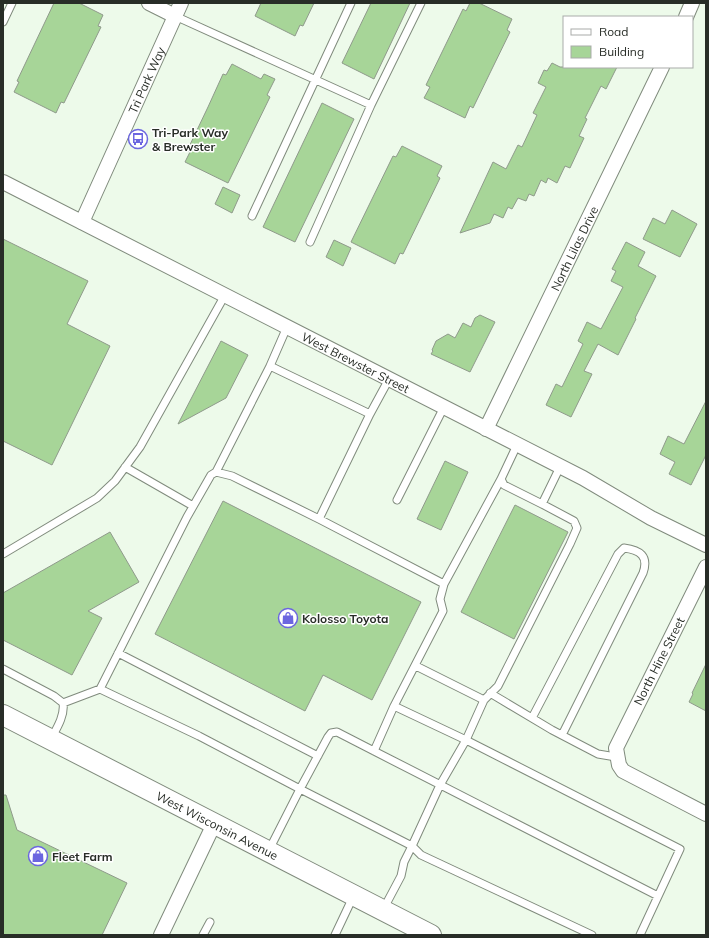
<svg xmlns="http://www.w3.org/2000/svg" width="709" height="938" font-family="Mulish,sans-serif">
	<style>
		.building { fill: #a7d598; stroke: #8f9a8b }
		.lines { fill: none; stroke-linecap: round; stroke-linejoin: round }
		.service-casing { stroke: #808b7d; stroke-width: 9 }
		.minor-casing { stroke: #808b7d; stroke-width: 16 }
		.secondary-casing { stroke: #808b7d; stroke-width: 22 }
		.service { stroke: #fff; stroke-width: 7 }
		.minor { stroke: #fff; stroke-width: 14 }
		.secondary { stroke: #fff; stroke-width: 20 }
		.labels { text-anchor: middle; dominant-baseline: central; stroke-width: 3; stroke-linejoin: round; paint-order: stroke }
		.street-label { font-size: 12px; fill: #282d27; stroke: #fff }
		.poi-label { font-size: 12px; font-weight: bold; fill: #282d27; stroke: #fff; text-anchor: start }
	</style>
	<rect width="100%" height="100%" fill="#edfaea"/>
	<!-- building -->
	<path class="building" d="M54,3H79L103,15L98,26L101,27L64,103L61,102L56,113L14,92L19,82L17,81Z
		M261,3H314L303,26L300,25L295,36L255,16Z
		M371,3H410L374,79L342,63Z
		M470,3H479L512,19L507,30L510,32L489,75L473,108L470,106L465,118L424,98L430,87L426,85L463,9L466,11Z
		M552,63L560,67H617L606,89L601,86L585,118L587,119L579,136L584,138L570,168L565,166L557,183L548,178L546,183L541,180L534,196L529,194L526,201L518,198L512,209L508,207L503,218L494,214L490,223L460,233L493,162L506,169L518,145L522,147L537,115L533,113L546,87L538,83L544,70L547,71Z
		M232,64L261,79L264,74L275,79L267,95L270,97L228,183L185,162L190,152L187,151L208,107L223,74L226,75Z
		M322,103L354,119L295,242L263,227Z
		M402,146L442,166L437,176L440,178L403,254L400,253L395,264L351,242L393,156L396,157Z
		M223,187L240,195L232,213L215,204Z
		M672,210L697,224L680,257L643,239L653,218L665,224Z
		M3,239L88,281L67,324L110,346L52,465L3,441Z
		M334,240L351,248L343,266L326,257Z
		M626,242L645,252L638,266L656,276L635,318L636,319L618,355L598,344L584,371L592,374L571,417L546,405L556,384L562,387L583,344L578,341L587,322L601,329L623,287L611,281L616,271L612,269Z
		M480,315L495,322L470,372L431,354L433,351L432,350L436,341L448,334L455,338L463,323L471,327L475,318Z
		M221,341L248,355L226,398L178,424Z
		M706,401V455L691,485L669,474L675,462L660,454L668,436L684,444Z
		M445,461L468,472L441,530L417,519Z
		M223,501L421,602L372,700L323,675L305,711L155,634Z
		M515,505L568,532L514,639L461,612Z
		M110,532L139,582L88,611L102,618L72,675L3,640V593Z
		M706,664V711L689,702L693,694L692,693Z
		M3,795H6L17,830L127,883L102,935H3Z"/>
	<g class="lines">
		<defs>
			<path id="service" d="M175,16L371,105
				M3,22L12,3
				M252,216L351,3
				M310,242L371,105L421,3
				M287,327L270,366L370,414L389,379
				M517,445L501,479L504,485L542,504
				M125,467L193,506
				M560,467L542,504L574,521L577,528L570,544L498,686L484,700L466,740L440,785L412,846L421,855L592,935
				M216,472L270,366
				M397,500L444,407
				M319,519L370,414
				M3,554L97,498L115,481L140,447L225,295
				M444,584L501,479
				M118,653L318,756
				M416,666L484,700
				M3,669L54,696L63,703C65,715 57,728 51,739
				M490,693L552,730L598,754L616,757
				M63,703L100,689L187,517L211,475L216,472L232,476L319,519L444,584L440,599L443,611L394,706L374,751L337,732L331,733L328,737L300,789L199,736L100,689
				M394,706L466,740L680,849L640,935
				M532,718L618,554L624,548C640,550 649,556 643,573L562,735
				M374,751L658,896
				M269,850L300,789L412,846L404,862L401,876L384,908
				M203,935L210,922
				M335,935L353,897"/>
			<g id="minor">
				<path d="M149,3L175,16"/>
				<path d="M686,17L692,3"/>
				<path id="s1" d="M3,182L583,478L651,518L706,545"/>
				<path id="s2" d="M82,222L181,3"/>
				<path id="s3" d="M486,429L662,67"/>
				<path d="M706,567L616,748L619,765L623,771L706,814"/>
				<path d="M161,935L214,824"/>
			</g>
			<g id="secondary">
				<path id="s4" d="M3,715L431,935"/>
			</g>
		</defs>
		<!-- service casing -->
		<use href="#service" class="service-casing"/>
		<!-- minor casing -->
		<use href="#minor" class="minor-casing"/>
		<!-- secondary casing -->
		<use href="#secondary" class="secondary-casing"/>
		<!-- service -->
		<use href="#service" class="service"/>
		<!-- minor -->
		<use href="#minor" class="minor"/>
		<!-- secondary -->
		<use href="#secondary" class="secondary"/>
	</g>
	<!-- icons -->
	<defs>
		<symbol id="bus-ring" viewBox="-11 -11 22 22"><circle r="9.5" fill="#fff" stroke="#6c66e0" stroke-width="1.5"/><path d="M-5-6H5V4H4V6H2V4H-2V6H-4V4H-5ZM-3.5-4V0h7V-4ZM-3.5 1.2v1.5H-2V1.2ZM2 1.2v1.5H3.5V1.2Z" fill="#6c66e0"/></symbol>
		<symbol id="shop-ring" viewBox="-11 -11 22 22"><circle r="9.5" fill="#fff" stroke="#6c66e0" stroke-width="1.5"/><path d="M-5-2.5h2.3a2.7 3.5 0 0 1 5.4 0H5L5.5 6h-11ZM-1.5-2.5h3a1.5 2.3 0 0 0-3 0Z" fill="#6c66e0"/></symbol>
	</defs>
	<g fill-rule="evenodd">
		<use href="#bus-ring" x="127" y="128" width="22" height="22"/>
		<use href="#shop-ring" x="277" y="607" width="22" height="22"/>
		<use href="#shop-ring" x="27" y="845" width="22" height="22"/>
	</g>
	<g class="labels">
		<!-- street labels -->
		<g class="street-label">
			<text stroke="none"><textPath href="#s2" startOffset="156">Tri Park Way</textPath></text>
			<text stroke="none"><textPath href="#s3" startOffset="201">North Lilas Drive</textPath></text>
			<text stroke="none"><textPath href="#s1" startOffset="396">West Brewster Street</textPath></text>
			<text transform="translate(659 661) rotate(-63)">North Hine Street</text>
			<text stroke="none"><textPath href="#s4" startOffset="241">West Wisconsin Avenue</textPath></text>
		</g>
		<!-- poi labels -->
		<g class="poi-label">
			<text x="152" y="132">Tri-Park Way<tspan x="152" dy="14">&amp; Brewster</tspan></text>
			<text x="302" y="618">Kolosso Toyota</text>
			<text x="52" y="856">Fleet Farm</text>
		</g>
	</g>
	<!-- border -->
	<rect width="709" height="938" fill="none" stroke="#282d27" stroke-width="8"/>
	<!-- legend -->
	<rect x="563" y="16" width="130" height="52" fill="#ffffff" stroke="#a9aba9"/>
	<rect x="571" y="29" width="20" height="6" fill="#ffffff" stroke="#a9aba9"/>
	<text x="599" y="36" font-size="12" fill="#282d27">Road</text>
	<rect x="571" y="46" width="20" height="12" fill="#a7d598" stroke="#a9aba9"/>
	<text x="599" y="56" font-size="12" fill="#282d27">Building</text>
</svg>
